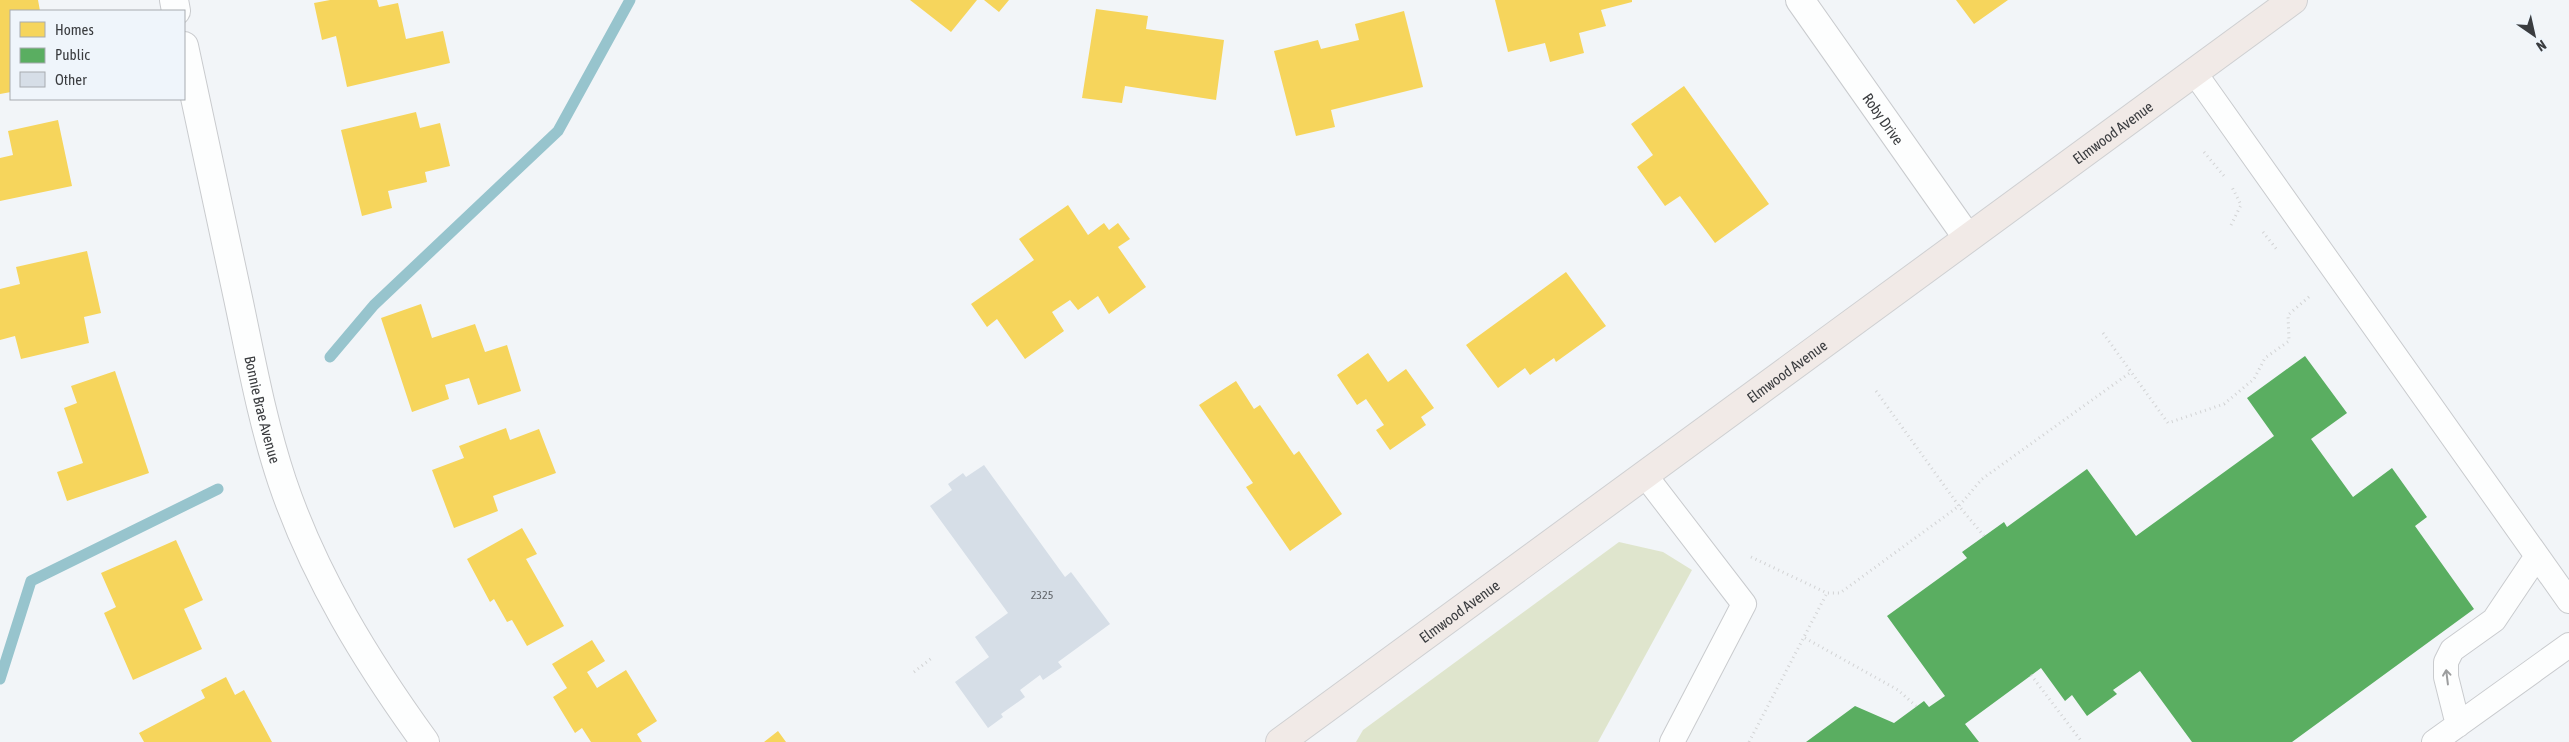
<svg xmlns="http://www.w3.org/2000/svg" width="2569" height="742" font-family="'Asap Condensed',sans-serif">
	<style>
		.green { fill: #dfe5cd }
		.homes { fill: #f6d55c }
		.public { fill: #5aae61 }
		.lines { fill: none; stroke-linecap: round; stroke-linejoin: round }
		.stream { stroke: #97c4cd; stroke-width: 11 }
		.building { fill: #d6dee7 }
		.service-casing { stroke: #c9cbce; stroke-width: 26 }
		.minor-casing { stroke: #c9cbce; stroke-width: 30 }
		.primary-casing { stroke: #cfd0d2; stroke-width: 30 }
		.path { stroke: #d2d3d4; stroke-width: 3; stroke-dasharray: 1 4; stroke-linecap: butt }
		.service { stroke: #fdfefe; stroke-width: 24 }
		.minor { stroke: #fdfefe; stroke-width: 28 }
		.primary { stroke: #f1eae7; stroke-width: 28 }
		.oneway { stroke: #9c9d9e }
		.labels { text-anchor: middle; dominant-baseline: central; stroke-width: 5; stroke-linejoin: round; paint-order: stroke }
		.number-label { font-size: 12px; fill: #63666b }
		.street-label { font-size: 15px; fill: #3a3c3f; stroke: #eff5fb }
	</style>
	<rect width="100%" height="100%" fill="#f2f5f8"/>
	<!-- green -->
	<path class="green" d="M1619,542L1663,552L1692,570L1598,742H1356L1363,730Z"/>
	<!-- homes -->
	<path class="homes" d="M0,0H38L40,11H11V92L0,94Z
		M330,0H377L379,7L398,3L406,39L443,31L450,63L347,87L336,36L322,40L314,3Z
		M910,0H977L951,32Z
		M984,0H1009L999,12Z
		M1495,0H1632V2L1601,10L1606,26L1579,33L1584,53L1550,62L1545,43L1508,52Z
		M1956,0H2008L1974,24Z
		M1096,9L1148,16L1146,29L1224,40L1216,100L1125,86L1122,103L1082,98Z
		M1404,11L1423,87L1331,110L1335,127L1296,136L1274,51L1318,40L1321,49L1359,40L1355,24Z
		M1684,86L1769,204L1715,243L1680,196L1665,206L1637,167L1653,155L1631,124Z
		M416,112L420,128L440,123L450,166L425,172L427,182L388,191L392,208L362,216L341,130Z
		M58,120L72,186L0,201V158L13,155L8,131Z
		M1068,205L1088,235L1104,223L1109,230L1118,223L1130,239L1118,247L1146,287L1109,314L1098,296L1078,310L1070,300L1052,312L1064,331L1025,359L997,319L987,327L971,304L1034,260L1019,239Z
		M87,251L101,313L84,317L89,343L21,359L15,336L0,340V289L20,284L16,267Z
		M1566,272L1606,326L1556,362L1554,358L1530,375L1525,368L1498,388L1466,345Z
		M421,304L432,338L475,324L485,352L507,345L521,391L478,405L469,378L445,385L449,399L412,412L381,318Z
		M1368,353L1388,382L1406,369L1434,408L1421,417L1426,425L1390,450L1376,430L1384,425L1366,399L1357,405L1337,375Z
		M115,371L149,473L67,501L57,472L83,463L64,408L77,403L71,386Z
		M1236,381L1254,409L1260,405L1294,455L1299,451L1342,514L1290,551L1246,487L1253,483L1199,405Z
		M506,428L510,440L539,429L556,473L493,496L498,511L454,528L432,470L464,458L459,446Z
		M522,528L537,554L526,559L564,626L527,646L512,620L507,622L494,599L490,602L467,559Z
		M176,540L203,600L184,609L202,649L133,680L104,613L116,607L101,573Z
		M592,640L605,661L587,672L597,688L626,670L657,721L637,734L642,742H591L582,728L575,733L553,697L567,688L552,664Z
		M226,677L235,695L244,690L272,742H144L139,733L205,698L201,690Z
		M778,731L786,742H764Z"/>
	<!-- public -->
	<path class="public" d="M2305,356L2347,413L2311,439L2353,497L2392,468L2427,517L2415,526L2474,609L2292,742H2192L2140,671L2113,690L2117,694L2087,716L2072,695L2065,701L2041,668L1965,724L1979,742H1806L1855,706L1894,723L1924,701L1929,707L1945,696L1887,616L1967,558L1962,552L2004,522L2007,527L2087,469L2136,536L2274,436L2247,398Z"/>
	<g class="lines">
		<!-- stream -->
		<path class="stream" d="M330,357L374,305L558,131L630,0
			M0,679L31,581L218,489"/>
	</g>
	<!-- building -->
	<path class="building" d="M984,465L1065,577L1071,572L1110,624L1058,662L1062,667L1043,680L1040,675L1020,690L1025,697L1001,714L1003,717L988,728L955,682L989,657L975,637L1008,613L930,506L952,490L948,484L963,473L966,477Z"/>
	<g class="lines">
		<defs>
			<path id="service" d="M2194,72L2569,601
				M1644,474L1744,604L1672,742
				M2458,725L2446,677V662L2452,650L2494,620L2537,556
				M2434,742L2569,645"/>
			<g id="minor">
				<path d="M174,0L176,11"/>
				<path id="s1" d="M1800,0L1967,237"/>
				<path id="s2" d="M184,46C202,130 220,214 238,298C251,359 262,421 282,481C314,576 367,662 425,742"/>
			</g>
			<g id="primary">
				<path id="s3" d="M1280,742L2293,0"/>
			</g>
		</defs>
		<!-- service casing -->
		<use href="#service" class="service-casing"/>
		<!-- minor casing -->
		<use href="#minor" class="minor-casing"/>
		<!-- primary casing -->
		<use href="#primary" class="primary-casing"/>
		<!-- path -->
		<path class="path" d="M2204,152L2224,176
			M2231,225L2241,205L2232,187
			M2263,232L2278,251
			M2103,333L2168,423L2224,404L2254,379L2265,358L2289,341L2288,315L2310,296
			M1876,391L1959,506L1984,536
			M1751,557L1827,593H1840L1959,506L1982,479L2131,372
			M1805,638L1898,690L1916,706
			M914,672L933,657
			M2031,675L2082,742
			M1749,742L1827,593"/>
		<!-- service -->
		<use href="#service" class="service"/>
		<!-- minor -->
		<use href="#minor" class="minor"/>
		<!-- primary -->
		<use href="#primary" class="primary"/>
	</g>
	<!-- one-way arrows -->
	<defs><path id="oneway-shaft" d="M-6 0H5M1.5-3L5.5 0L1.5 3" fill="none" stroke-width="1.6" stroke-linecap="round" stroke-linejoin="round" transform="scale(1.25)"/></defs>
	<use class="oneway" href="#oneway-shaft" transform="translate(2447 677) rotate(-97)"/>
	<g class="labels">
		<!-- number labels -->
		<g class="number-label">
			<text x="1042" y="595">2325</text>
		</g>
		<!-- street labels -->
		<g class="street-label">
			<text stroke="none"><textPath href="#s1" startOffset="145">Roby Drive</textPath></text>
			<text stroke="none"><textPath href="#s3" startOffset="1032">Elmwood Avenue</textPath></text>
			<text stroke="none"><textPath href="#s3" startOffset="628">Elmwood Avenue</textPath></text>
			<text stroke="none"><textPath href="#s2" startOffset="372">Bonnie Brae Avenue</textPath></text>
			<text stroke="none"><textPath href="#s3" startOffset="222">Elmwood Avenue</textPath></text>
		</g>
	</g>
	<!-- legend -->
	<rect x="10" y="10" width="175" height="90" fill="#eff5fb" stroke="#a7abb0"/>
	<rect x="20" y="22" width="25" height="15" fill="#f6d55c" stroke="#a7abb0"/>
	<text x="55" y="35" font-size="15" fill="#3a3c3f">Homes</text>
	<rect x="20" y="48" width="25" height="15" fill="#5aae61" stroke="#a7abb0"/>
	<text x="55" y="60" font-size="15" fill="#3a3c3f">Public</text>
	<rect x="20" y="72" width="25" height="15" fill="#d6dee7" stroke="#a7abb0"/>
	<text x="55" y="85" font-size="15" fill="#3a3c3f">Other</text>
	<!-- north arrow -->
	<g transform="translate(2534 35) rotate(146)" stroke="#eff5fb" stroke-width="4" paint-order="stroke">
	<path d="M0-4L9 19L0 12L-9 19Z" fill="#3a3c3f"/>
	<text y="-8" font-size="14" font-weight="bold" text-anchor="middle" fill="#3a3c3f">N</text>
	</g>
</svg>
